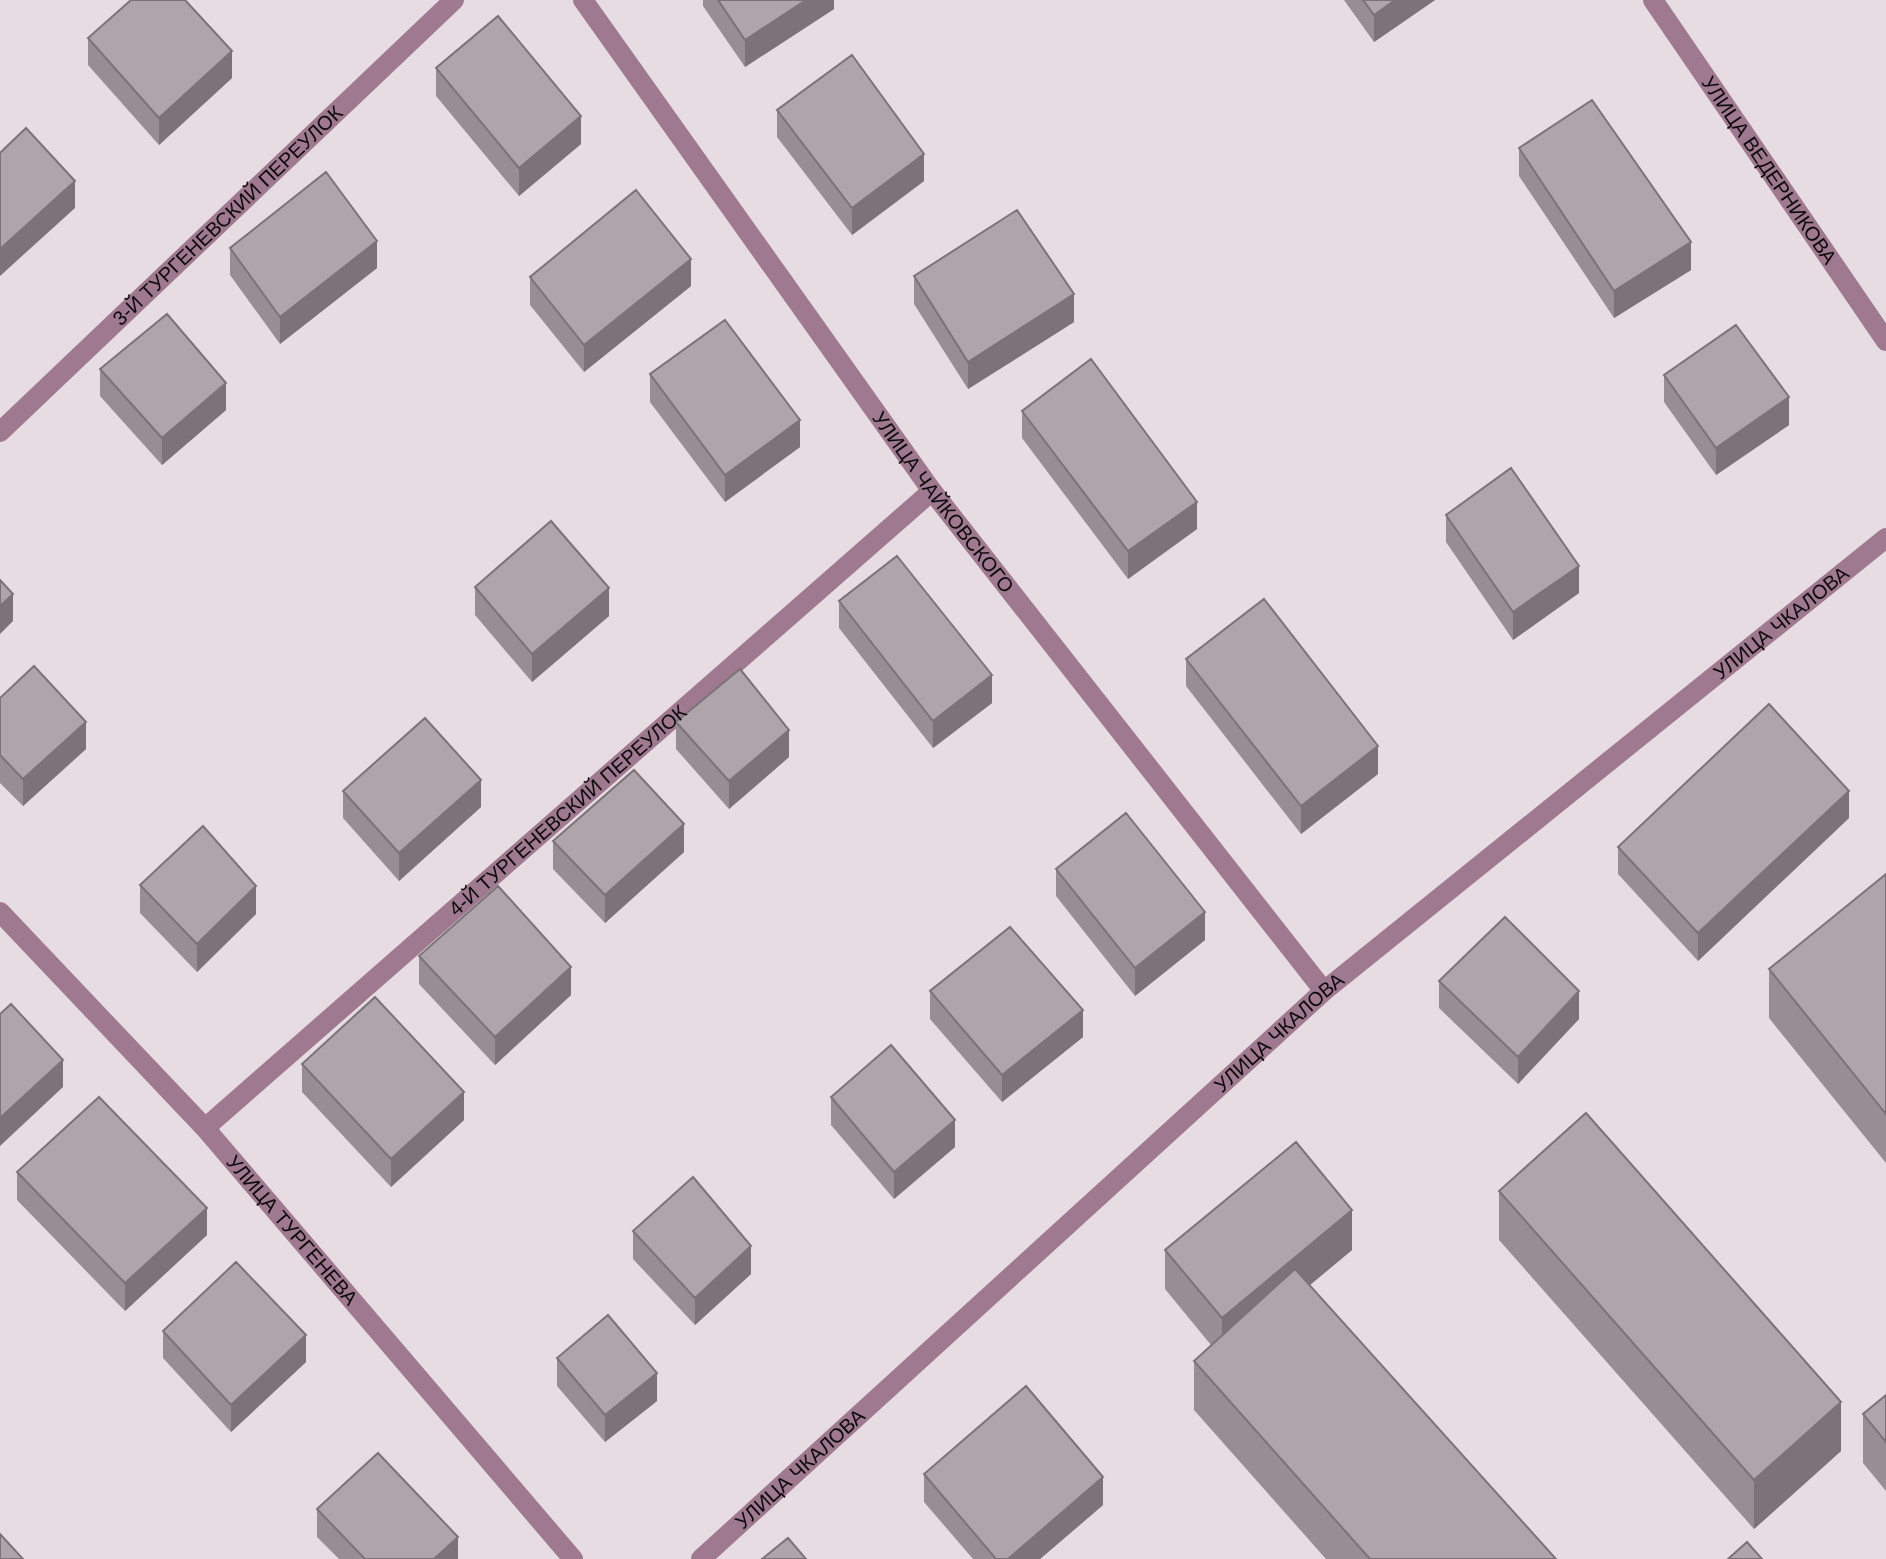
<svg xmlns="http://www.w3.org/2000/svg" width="1886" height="1559" font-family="Helvetica,sans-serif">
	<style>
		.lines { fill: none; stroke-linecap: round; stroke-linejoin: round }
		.minor { stroke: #9e7990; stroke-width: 20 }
		.tertiary { stroke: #9e7990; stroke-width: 20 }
		.wall { fill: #978d93 }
		.shaded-wall { fill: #7b7378 }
		.building { fill: #b0a4ab; stroke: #7b7378; stroke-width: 2 }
		.labels { text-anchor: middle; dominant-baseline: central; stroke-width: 6; stroke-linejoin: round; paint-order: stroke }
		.street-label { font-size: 20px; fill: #0e0a0c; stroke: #f6e9f0 }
	</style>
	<rect width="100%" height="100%" fill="#e8dce3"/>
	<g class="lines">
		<!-- minor -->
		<g class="minor">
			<path id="s1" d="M583,0L932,491L1324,991"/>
			<path id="s2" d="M0,432L454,0"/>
			<path id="s3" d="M0,912L205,1128L573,1559"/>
			<path id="s4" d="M205,1128L932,491"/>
			<path id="s5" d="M701,1559L1324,991L1886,538"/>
		</g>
		<!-- tertiary -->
		<path class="tertiary" id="s6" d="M1653,0L1886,341"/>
	</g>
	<!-- wall -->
	<path class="wall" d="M703,0H834V9L745,67L703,6Z
		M1344,0H1435L1374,42Z
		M88,38L232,78L159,145L88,65Z
		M436,68L581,144L519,196L436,96Z
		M777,110L924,181L852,235L777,137Z
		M1519,148L1691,270L1614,318L1519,176Z
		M230,248L377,268L280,344L230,275Z
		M914,276L1074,322L968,389L914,304Z
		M530,277L691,286L584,372L530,305Z
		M100,369L226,410L162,465L100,396Z
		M650,374L800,447L725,502L650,402Z
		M1664,375L1789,425L1716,475L1664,402Z
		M1022,411L1197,529L1128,579L1022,438Z
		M1446,515L1579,593L1513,640L1446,542Z
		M475,587L609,616L532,682L475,615Z
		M839,601L992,703L933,748L839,628Z
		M1186,659L1378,774L1301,834L1186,686Z
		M0,698L86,749L23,806L0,783Z
		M676,722L789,757L729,809L676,749Z
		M343,791L481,807L399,881L343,818Z
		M1849,818L1698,961L1618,874V847Z
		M553,841L684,852L605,923L553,869Z
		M1056,869L1205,940L1135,996L1056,896Z
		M1886,874V1163L1769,1018V969Z
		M140,885L256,914L197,972L140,913Z
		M419,956L571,995L495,1065L419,984Z
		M1439,981L1579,1019L1518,1084L1439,1008Z
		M930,991L1083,1037L1002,1102L930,1019Z
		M302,1064L464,1120L391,1187L302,1092Z
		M831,1097L955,1147L894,1199L831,1125Z
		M17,1172L207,1235L125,1311L17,1200Z
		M1499,1191L1841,1451L1754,1529L1499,1240Z
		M633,1231L751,1274L695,1325L633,1259Z
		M1165,1250H1352L1310,1285L1556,1559H1326L1194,1410V1361L1211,1345L1165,1289Z
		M163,1331L306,1362L231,1432L163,1358Z
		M557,1358L657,1401L605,1442L557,1386Z
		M1886,1395V1491L1863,1463V1414Z
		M924,1474L1103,1505L1040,1559H973L924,1502Z
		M317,1509L458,1559H339L317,1537Z"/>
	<!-- shaded-wall -->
	<path class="shaded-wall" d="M806,0H834V9L745,67V40Z
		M1395,0H1435L1374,42V15Z
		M232,51V78L159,145V118Z
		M581,116V144L519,196V168Z
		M924,154V181L852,235V208Z
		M75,181V208L0,276V249Z
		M377,241V268L280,344V317Z
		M1691,242V270L1614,318V291Z
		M691,259V286L584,372V345Z
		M1074,294V322L968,389V362Z
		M226,383V410L162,465V438Z
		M1789,397V425L1716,475V448Z
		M800,420V447L725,502V475Z
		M1197,502V529L1128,579V551Z
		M1579,566V593L1513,640V612Z
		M609,588V616L532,682V654Z
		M13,594V621L0,634V606Z
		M992,675V703L933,748V721Z
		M86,722V749L23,806V779Z
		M789,730V757L729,809V781Z
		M1378,746V774L1301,834V806Z
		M481,780V807L399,881V853Z
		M1849,791V818L1698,961V933Z
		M684,824V852L605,923V895Z
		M256,886V914L197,972V944Z
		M1205,912V940L1135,996V968Z
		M571,967V995L495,1065V1037Z
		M1579,991V1019L1518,1084V1057Z
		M1083,1010V1037L1002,1102V1075Z
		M63,1060V1087L0,1146V1118Z
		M464,1092V1120L391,1187V1159Z
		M955,1120V1147L894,1199V1172Z
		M207,1208V1235L125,1311V1283Z
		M1352,1210V1250L1222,1358V1318Z
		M751,1246V1274L695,1325V1298Z
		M306,1335V1362L231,1432V1405Z
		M657,1373V1401L605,1442V1415Z
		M1841,1402V1451L1754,1529V1480Z
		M1103,1477V1505L1040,1559H1008Z
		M458,1537V1559H434Z"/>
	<!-- building -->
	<path class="building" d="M131,0H185L232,51L159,118L88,38Z
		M718,0H806L745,40Z
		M1363,0H1395L1374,15Z
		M498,16L581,116L519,168L436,68Z
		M852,55L924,154L852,208L777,110Z
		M1592,100L1691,242L1614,291L1519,148Z
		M26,128L75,181L0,249V153Z
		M326,172L377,241L280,317L230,248Z
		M636,190L691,259L584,345L530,277Z
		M1017,210L1074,294L968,362L914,276Z
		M167,314L226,383L162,438L100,369Z
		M725,320L800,420L725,475L650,374Z
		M1736,325L1789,397L1716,448L1664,375Z
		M1091,359L1197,502L1128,551L1022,411Z
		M1511,468L1579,566L1513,612L1446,515Z
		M551,521L609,588L532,654L475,587Z
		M897,556L992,675L933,721L839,601Z
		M0,580L13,594L0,606Z
		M1264,599L1378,746L1301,806L1186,659Z
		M34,666L86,722L23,779L0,755V698Z
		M740,669L789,730L729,781L676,722Z
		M1769,704L1849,791L1698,933L1618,847Z
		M425,718L481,780L399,853L343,791Z
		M634,770L684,824L605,895L553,841Z
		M1126,813L1205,912L1135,968L1056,869Z
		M203,826L256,886L197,944L140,885Z
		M1886,874V1114L1769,969Z
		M498,886L571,967L495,1037L419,956Z
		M1505,917L1579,991L1518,1057L1439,981Z
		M1010,927L1083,1010L1002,1075L930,991Z
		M375,997L464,1092L391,1159L302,1064Z
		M11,1004L63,1060L0,1118V1014Z
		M891,1045L955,1120L894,1172L831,1097Z
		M99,1097L207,1208L125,1283L17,1172Z
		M1586,1113L1841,1402L1754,1480L1499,1191Z
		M1296,1142L1352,1210L1222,1318L1165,1250Z
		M693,1177L751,1246L695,1298L633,1231Z
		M236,1262L306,1335L231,1405L163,1331Z
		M1295,1269L1556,1559H1370L1194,1361Z
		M608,1315L657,1373L605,1415L557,1358Z
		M1026,1386L1103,1477L1008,1559H996L924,1474Z
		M1886,1395V1442L1863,1414Z
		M378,1453L458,1537L434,1559H365L317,1509Z
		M0,1534L23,1559H0Z
		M788,1538L806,1559H762Z
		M1747,1542L1762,1559H1728Z"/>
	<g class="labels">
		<!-- street labels -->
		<g class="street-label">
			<text stroke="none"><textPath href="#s6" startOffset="206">УЛИЦА ВЕДЕРНИКОВА</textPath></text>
			<text stroke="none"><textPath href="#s2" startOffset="314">3-Й ТУРГЕНЕВСКИЙ ПЕРЕУЛОК</textPath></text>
			<text stroke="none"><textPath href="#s1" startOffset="618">УЛИЦА ЧАЙКОВСКОГО</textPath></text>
			<text stroke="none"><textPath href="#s5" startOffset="1430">УЛИЦА ЧКАЛОВА</textPath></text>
			<text stroke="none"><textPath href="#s4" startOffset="482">4-Й ТУРГЕНЕВСКИЙ ПЕРЕУЛОК</textPath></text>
			<text stroke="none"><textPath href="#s5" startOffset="782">УЛИЦА ЧКАЛОВА</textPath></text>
			<text stroke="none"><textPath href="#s3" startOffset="432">УЛИЦА ТУРГЕНЕВА</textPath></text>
			<text stroke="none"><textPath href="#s5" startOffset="134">УЛИЦА ЧКАЛОВА</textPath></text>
		</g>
	</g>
</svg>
